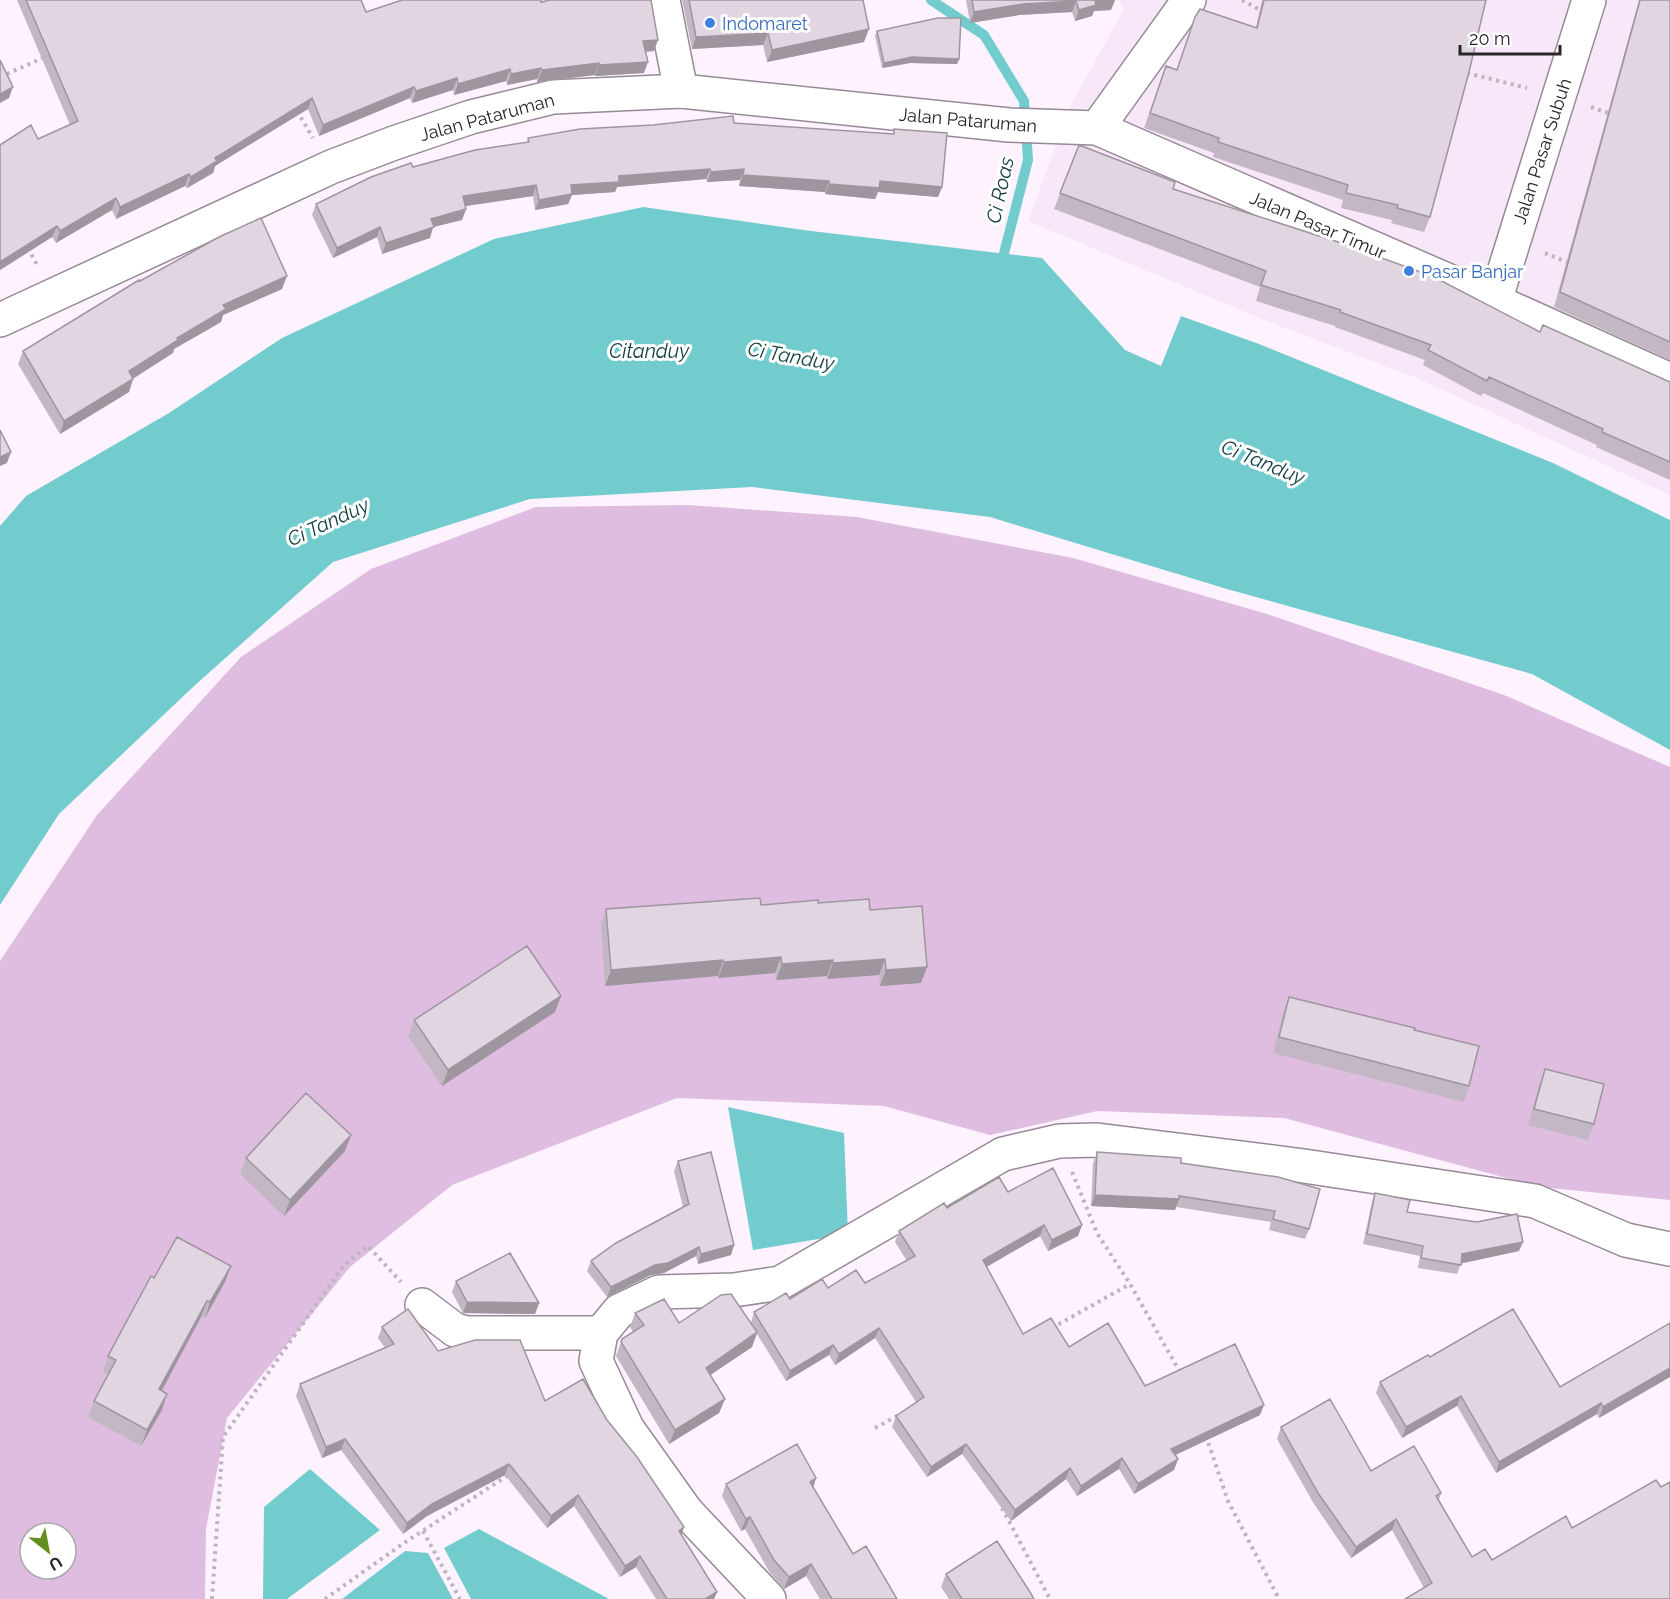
<svg xmlns="http://www.w3.org/2000/svg" width="1670" height="1599" font-family="Raleway,sans-serif">
	<style>
		.built { fill: #f8e6f9 }
		.green { fill: #debde0; fill-rule: evenodd }
		.water { fill: #72cccd }
		.lines { fill: none; stroke-linecap: round; stroke-linejoin: round }
		.stream { stroke: #72cccd; stroke-width: 10 }
		.minor-casing { stroke: #958a95; stroke-width: 36 }
		.tertiary-casing { stroke: #958a95; stroke-width: 36 }
		.path { stroke: #bdb4be; stroke-width: 4; stroke-dasharray: 3 4.5; stroke-linecap: butt }
		.minor { stroke: #fff; stroke-width: 33 }
		.tertiary { stroke: #fff; stroke-width: 33 }
		.wall { fill: #c2b7c2 }
		.shaded-wall { fill: #9e959e }
		.building { fill: #e1d5e1; stroke: #9e959e; stroke-width: 1.5 }
		.shop-dot { fill: #3f7fe0; stroke: #fff; stroke-width: 2 }
		.labels { text-anchor: middle; dominant-baseline: central; stroke-width: 6; stroke-linejoin: round; paint-order: stroke }
		.shop-label { font-size: 18px; fill: #366cbe; stroke: #fff; text-anchor: start }
		.street-label { font-size: 18px; fill: #282428; stroke: #fff }
		.water-label { font-size: 20px; font-style: italic; fill: #154040; stroke: #fff }
	</style>
	<rect width="100%" height="100%" fill="#fef2ff"/>
	<!-- built -->
	<path class="built" d="M1119,0H1670V495L1419,379L1267,321L1028,221L1072,103L1124,9Z"/>
	<!-- green -->
	<path class="green" d="M688,505L857,517L1073,558L1267,614L1504,695L1670,767V1200L1540,1187L1284,1118L1097,1111L990,1135L884,1106L677,1098L452,1185L350,1267L227,1418L206,1529L205,1599H0V961L97,815L241,657L371,569L536,507ZM30,1533H66V1569H30Z"/>
	<!-- water -->
	<path class="water" d="M643,207L811,231L1042,258L1125,350L1161,366L1181,316L1259,344L1553,463L1670,520V750L1532,674L1227,589L990,517L752,487L530,499L333,562L193,687L59,814L0,905V526L26,496L169,413L282,338L494,239Z
		M728,1107L844,1133L848,1234L753,1250Z
		M310,1469L380,1530L287,1599H263L264,1507Z
		M479,1529L609,1599H471L444,1548Z
		M405,1551L428,1553L453,1599H342Z"/>
	<g class="lines">
		<!-- stream -->
		<path class="stream" d="M931,0L984,35L1024,101L1028,160L1001,265"/>
		<defs>
			<path id="minor" d="M663,0L681,91
				M1495,301L1589,0
				M422,1305L455,1330L467,1333H601
				M769,1599L686,1511L627,1428L596,1361L601,1333L619,1311L659,1292L734,1290L780,1283L1003,1154L1059,1141L1097,1140L1304,1166L1535,1201L1626,1240L1670,1249"/>
			<path id="tertiary" d="M1097,128L1189,0
				M0,320L331,167L394,143L471,117L553,97L681,91L1009,125L1097,128L1495,301L1670,380"/>
		</defs>
		<!-- minor casing -->
		<use href="#minor" class="minor-casing"/>
		<!-- tertiary casing -->
		<use href="#tertiary" class="tertiary-casing"/>
		<!-- path -->
		<path class="path" d="M1242,0L1260,10
			M1467,73L1527,88
			M0,77L45,57
			M1591,107L1608,113
			M297,111L313,138
			M28,248L37,265
			M1545,253L1567,262
			M1072,1172L1097,1233L1130,1284L1181,1374
			M1052,1328L1130,1284
			M875,1428L899,1415
			M1206,1436L1228,1501L1279,1599
			M1002,1508L1049,1597
			M423,1531L460,1599
			M212,1599L223,1437L345,1264L368,1246L401,1282
			M325,1599L404,1543L510,1474"/>
		<!-- minor -->
		<use href="#minor" class="minor"/>
		<!-- tertiary -->
		<use href="#tertiary" class="tertiary"/>
	</g>
	<!-- wall -->
	<path class="wall" d="M17,0H361L366,12L541,2L654,51L645,52L644,73L595,76V75L537,82V79L507,85L506,81L454,95L453,90L412,103L410,98L319,136L308,109L215,166L213,173L187,188L185,186L116,219L112,210L56,243L52,237L0,270V145L38,139L70,125Z
		M682,0H863L864,42L767,62L763,45L692,49Z
		M966,0H1115L1111,10L1094,11L1092,16L1075,21L1072,12L1019,15L970,23Z
		M1262,0H1486L1430,217L1424,232L1391,223L1392,220L1341,208L1343,200L1213,157L1214,153L1144,128L1166,66L1177,70L1256,27Z
		M1639,0H1670V360L1554,307Z
		M877,31L959,59L957,64L910,63L882,68L875,36Z
		M734,123L893,134L894,129L942,187L938,197L878,192L875,199L825,194V192L739,186L740,180L707,182L706,179L617,187L615,192L572,195L568,204L535,210L533,196L465,206L466,209L462,220L433,227L430,238L382,254L377,237L333,258L312,215L316,204L413,167L527,142L528,138Z
		M1079,145L1173,189L1670,382V480L1596,447L1597,445L1483,393L1481,396L1423,365L1425,360L1335,327V326L1256,301L1260,287L1054,209Z
		M140,281L282,289L223,315L221,322L174,349L173,353L133,379L129,392L60,434L18,364L23,351Z
		M818,903L870,910L927,967L921,983L880,986L879,975L827,979V976L776,980L775,973L718,978V976L605,986L601,925L606,909Z
		M1289,997L1414,1030L1469,1086L1464,1102L1273,1053L1283,1013Z
		M555,1012L442,1086L408,1036L414,1020Z
		M1545,1069L1594,1124L1588,1140L1528,1125L1539,1085Z
		M345,1151L284,1216L240,1174L246,1158Z
		M1097,1152L1181,1163L1309,1229L1305,1239L1269,1230L1271,1222L1176,1207L1175,1210L1091,1206L1093,1163Z
		M678,1161L734,1245L731,1255L698,1264L696,1256L664,1273L651,1275L607,1297L587,1271L591,1261L683,1207L674,1171Z
		M1008,1192L1082,1225L1078,1236L1048,1251L1040,1236L987,1267L1023,1334L1069,1347L1145,1386L1260,1415L1175,1455L1178,1459L1174,1470L1134,1494L1119,1469L1077,1496L1066,1479L1011,1521L962,1454L927,1477L892,1427L896,1416L916,1402L875,1338L835,1365L829,1355L786,1381L757,1334L752,1347L710,1375L725,1399L719,1413L669,1444L616,1356L622,1339L633,1332L630,1327L635,1313L679,1323H751L754,1312L790,1299L828,1288L865,1283L907,1261L895,1242L899,1231L947,1208Z
		M1375,1193L1407,1212L1519,1251L1461,1263L1457,1274L1418,1268L1420,1256L1363,1244L1372,1202Z
		M154,1278L225,1282L205,1318L201,1317L162,1391V1410L141,1446L88,1417L94,1401L108,1375L103,1372L108,1356Z
		M456,1281L539,1303L535,1314L463,1313L452,1292Z
		M1670,1323V1377L1599,1418L1597,1414L1496,1473L1457,1406L1402,1438L1376,1393L1380,1382L1430,1357L1560,1387Z
		M382,1327L438,1351L545,1401L607,1420L717,1592L714,1599H656L636,1567L620,1577L574,1506L547,1528L505,1475L427,1516L403,1534L341,1450L322,1458L296,1396L300,1384L385,1348L378,1338Z
		M1281,1427L1371,1471L1441,1493L1439,1500L1472,1557L1492,1560L1572,1528L1661,1487L1670,1599L1424,1588L1392,1530L1351,1558L1314,1504L1277,1439Z
		M816,1478L813,1487L853,1554L897,1599H820L806,1576L784,1589L770,1573L745,1529L741,1531L722,1496L726,1484Z
		M946,1574L1034,1599H949L941,1587Z"/>
	<!-- shaded-wall -->
	<path class="shaded-wall" d="M1095,0H1115L1111,10L1094,11L1092,16L1075,21L1079,10Z
		M1076,1L1072,12L1019,15L970,23L974,12L1023,4Z
		M869,29L864,42L767,62L772,50Z
		M768,33L763,45L692,49L696,37Z
		M658,40L654,51L639,52L643,41Z
		M912,57L959,59L957,64L910,63L882,68L884,63Z
		M648,62L644,73L595,76L599,65Z
		M599,63L595,75L537,82L542,70Z
		M541,68L537,79L507,85L511,74Z
		M510,69L506,81L454,95L458,84Z
		M457,78L453,90L412,103L416,91Z
		M13,87L9,98L0,103V94Z
		M414,87L410,98L319,136L323,125Z
		M312,98L308,109L215,166L213,173L187,188L191,177L215,158Z
		M710,169L706,179L617,187L615,192L572,195L568,204L535,210L539,200L571,185L619,176Z
		M744,169L740,180L707,182L711,172Z
		M189,174L185,186L116,219L120,207Z
		M743,175L829,181L825,192L739,186Z
		M880,181L942,187L938,197L878,192L875,199L825,194L829,184Z
		M536,185L533,196L459,207L463,196Z
		M116,198L112,210L56,243L60,231Z
		M466,209L462,220L433,227L430,238L382,254L386,243L431,219Z
		M57,226L52,237L0,270V262Z
		M380,227L377,237L333,258L337,248Z
		M287,276L282,289L223,315L221,322L174,349L173,353L124,384L129,371L223,305Z
		M133,379L129,392L60,434L64,421Z
		M11,452L7,463L0,466V457Z
		M781,957L775,973L718,978L724,962Z
		M885,959L879,975L827,979L833,963Z
		M723,960L718,976L605,986L611,970Z
		M833,960L827,976L776,980L782,964Z
		M927,967L921,983L880,986L886,970Z
		M561,996L555,1012L442,1086L448,1070Z
		M351,1135L345,1151L284,1216L290,1200Z
		M1095,1195L1179,1199L1175,1210L1091,1206Z
		M1044,1225L1040,1236L979,1271L983,1260Z
		M1082,1225L1078,1236L1048,1251L1052,1240Z
		M1523,1242L1519,1251L1459,1264L1462,1254Z
		M734,1245L731,1255L698,1264L701,1254Z
		M699,1247L696,1256L664,1273L651,1275L607,1297L611,1287L655,1265Z
		M231,1266L225,1282L205,1318L210,1302Z
		M207,1301L201,1317L154,1405L159,1389Z
		M467,1302L539,1303L535,1314L463,1313Z
		M879,1328L875,1338L835,1365L839,1354Z
		M757,1332L752,1347L700,1382L706,1368Z
		M833,1345L829,1355L786,1381L790,1371Z
		M1670,1368V1377L1599,1418L1603,1407Z
		M167,1394L162,1410L141,1446L147,1430Z
		M1461,1396L1457,1406L1402,1438L1406,1427Z
		M725,1399L719,1413L669,1444L675,1430Z
		M1601,1403L1597,1414L1496,1473L1499,1462Z
		M1264,1405L1260,1415L1167,1459L1171,1449Z
		M345,1439L341,1450L322,1458L326,1447Z
		M966,1444L962,1454L927,1477L931,1467Z
		M1122,1458L1119,1469L1077,1496L1081,1486Z
		M1178,1459L1174,1470L1134,1494L1138,1484Z
		M509,1464L505,1475L427,1516L403,1534L407,1523L432,1504Z
		M1070,1468L1066,1479L1011,1521L1015,1510Z
		M816,1478L812,1491L810,1482Z
		M578,1495L574,1506L547,1528L551,1516Z
		M750,1517L745,1529L741,1531L746,1519Z
		M1396,1519L1392,1530L1351,1558L1356,1547Z
		M684,1527L680,1539L679,1531Z
		M640,1556L636,1567L620,1577L625,1566Z
		M811,1564L806,1576L784,1589L789,1577Z
		M717,1592L714,1599H705Z"/>
	<!-- building -->
	<path class="building" d="M26,0H361L366,12L402,0H541V2L550,0H651L658,40L643,41L648,62L599,65V63L542,70L541,68L511,74L510,69L458,84L457,78L416,91L414,87L323,125L312,98L215,158L217,161L191,177L189,174L120,207L116,198L60,231L57,226L0,262V145L31,125L38,139L78,121Z
		M689,0H863L869,29L772,50L768,33L696,37Z
		M972,0H1099H1095L1096,5L1079,10L1076,1L1023,4L974,12Z
		M1264,0H1486L1469,72L1430,217L1397,208L1398,205L1346,193L1348,185L1218,142L1219,138L1150,113L1166,66L1177,70L1195,17L1200,9L1257,28Z
		M1640,0H1670V342L1560,292Z
		M938,18H961L959,59L912,57L884,63L877,31Z
		M0,60L13,87L0,94Z
		M733,116L734,123L894,134V129L947,133L942,187L880,181L879,188L829,184V181L743,175L744,169L711,172L710,169L619,176V182L571,185L572,194L539,200L536,185L463,196L466,209L431,219L434,227L386,243L380,227L337,248L316,204L371,177L411,163L413,167L475,150L529,142L528,138L580,129L653,125Z
		M1079,145L1175,182L1173,189L1338,242L1434,277L1540,332L1543,325L1670,382V462L1602,432L1603,429L1489,377L1487,381L1428,350L1431,345L1340,312L1341,310L1261,285L1266,271L1060,193Z
		M261,218L287,276L223,305L226,309L177,338L178,340L129,371L133,379L64,421L23,351L139,280L140,281L219,237Z
		M0,430L11,452L0,457Z
		M760,898L761,905L818,900V903L869,899L870,910L922,906L927,967L886,970L885,959L833,963V960L782,964L781,957L724,962L723,960L611,970L606,909Z
		M527,946L561,996L448,1070L414,1020Z
		M1289,997L1415,1028L1414,1030L1479,1046L1469,1086L1279,1037Z
		M1545,1069L1604,1084L1594,1124L1534,1109Z
		M306,1093L351,1135L290,1200L246,1158Z
		M711,1152L734,1245L701,1254L699,1247L668,1263L655,1265L611,1287L591,1261L616,1243L689,1204L678,1161Z
		M1097,1152L1181,1158V1163L1278,1177L1320,1189L1309,1229L1273,1219L1275,1211L1179,1196V1199L1095,1195Z
		M1053,1168L1082,1225L1052,1240L1044,1225L983,1260L1023,1334L1051,1318L1069,1347L1108,1323L1145,1386L1235,1344L1264,1405L1171,1449L1178,1459L1138,1484L1122,1458L1081,1486L1070,1468L1015,1510L966,1444L931,1467L896,1416L924,1397L879,1328L839,1354L833,1345L790,1371L754,1312L786,1293L790,1299L822,1279L828,1288L856,1270L865,1283L915,1256L899,1231L944,1203L947,1208L999,1177L1008,1192Z
		M1375,1193L1410,1200L1407,1212L1477,1222L1517,1214L1523,1242L1462,1254L1461,1265L1421,1258L1423,1246L1367,1234Z
		M177,1237L231,1266L210,1302L207,1301L159,1389L167,1394L147,1430L94,1401L116,1360L108,1356L151,1276L154,1278Z
		M510,1253L539,1303L467,1302L456,1281Z
		M731,1294L757,1332L706,1368L725,1399L675,1430L621,1342L622,1339L644,1325L635,1313L664,1299L679,1323L721,1295Z
		M408,1309L438,1351L475,1340H520L545,1401L583,1379L607,1420L637,1457L684,1527L679,1531L717,1592L705,1599H667L640,1556L625,1566L578,1495L551,1516L509,1464L432,1504L407,1523L345,1439L326,1447L300,1384L394,1344L382,1327Z
		M1513,1309L1560,1387L1670,1323V1368L1603,1407L1601,1403L1499,1462L1461,1396L1406,1427L1380,1382L1428,1355L1430,1357Z
		M1330,1399L1371,1471L1414,1446L1441,1493L1436,1496L1472,1557L1485,1549L1492,1560L1566,1516L1572,1528L1656,1480L1661,1487L1670,1482V1599H1405L1432,1583L1396,1519L1356,1547L1318,1493L1281,1427Z
		M797,1444L816,1478L810,1482L853,1554L866,1546L897,1599H832L811,1564L789,1577L774,1560L750,1517L746,1519L726,1484Z
		M997,1541L1030,1592L1034,1599H962L946,1574Z"/>
	<!-- markers -->
	<g class="shop-dot">
		<circle cx="710" cy="23" r="6"/>
		<circle cx="1409" cy="271" r="6"/>
	</g>
	<g class="labels">
		<!-- shop labels -->
		<g class="shop-label">
			<text x="722" y="23">Indomaret</text>
			<text x="1421" y="271">Pasar Banjar</text>
		</g>
		<!-- street labels -->
		<g class="street-label">
			<text transform="translate(487 117) rotate(-15)">Jalan Pataruman</text>
			<text transform="translate(968 120) rotate(5)">Jalan Pataruman</text>
			<text transform="translate(1542 151) rotate(-72)">Jalan Pasar Subuh</text>
			<text transform="translate(1318 225) rotate(23)">Jalan Pasar Timur</text>
		</g>
		<!-- water labels -->
		<g class="water-label">
			<text transform="translate(1000 190) rotate(-78)">Ci Roas</text>
			<text x="649" y="351">Citanduy</text>
			<text transform="translate(791 356) rotate(10)">Ci Tanduy</text>
			<text transform="translate(1263 462) rotate(22)">Ci Tanduy</text>
			<text transform="translate(328 522) rotate(-25)">Ci Tanduy</text>
		</g>
	</g>
	<!-- north arrow -->
	<g transform="translate(48 1551) rotate(149)"><circle r="28" fill="#ffffff" stroke="#a9a7a9" stroke-width="1.5"/>
	<path d="M0-4.5L10 22L0 15L-10 22Z" fill="#638e1e"/>
	<text y="-9" font-size="16" font-weight="bold" text-anchor="middle" fill="#282428">U</text>
	</g>
	<!-- scale -->
	<path d="M1460 45v9h100v-9" fill="none" stroke="#282428" stroke-width="3"/>
	<text x="1469" y="45" font-size="18" fill="#282428" stroke="#ffffff" stroke-width="4.5" paint-order="stroke">20 m</text>
</svg>
